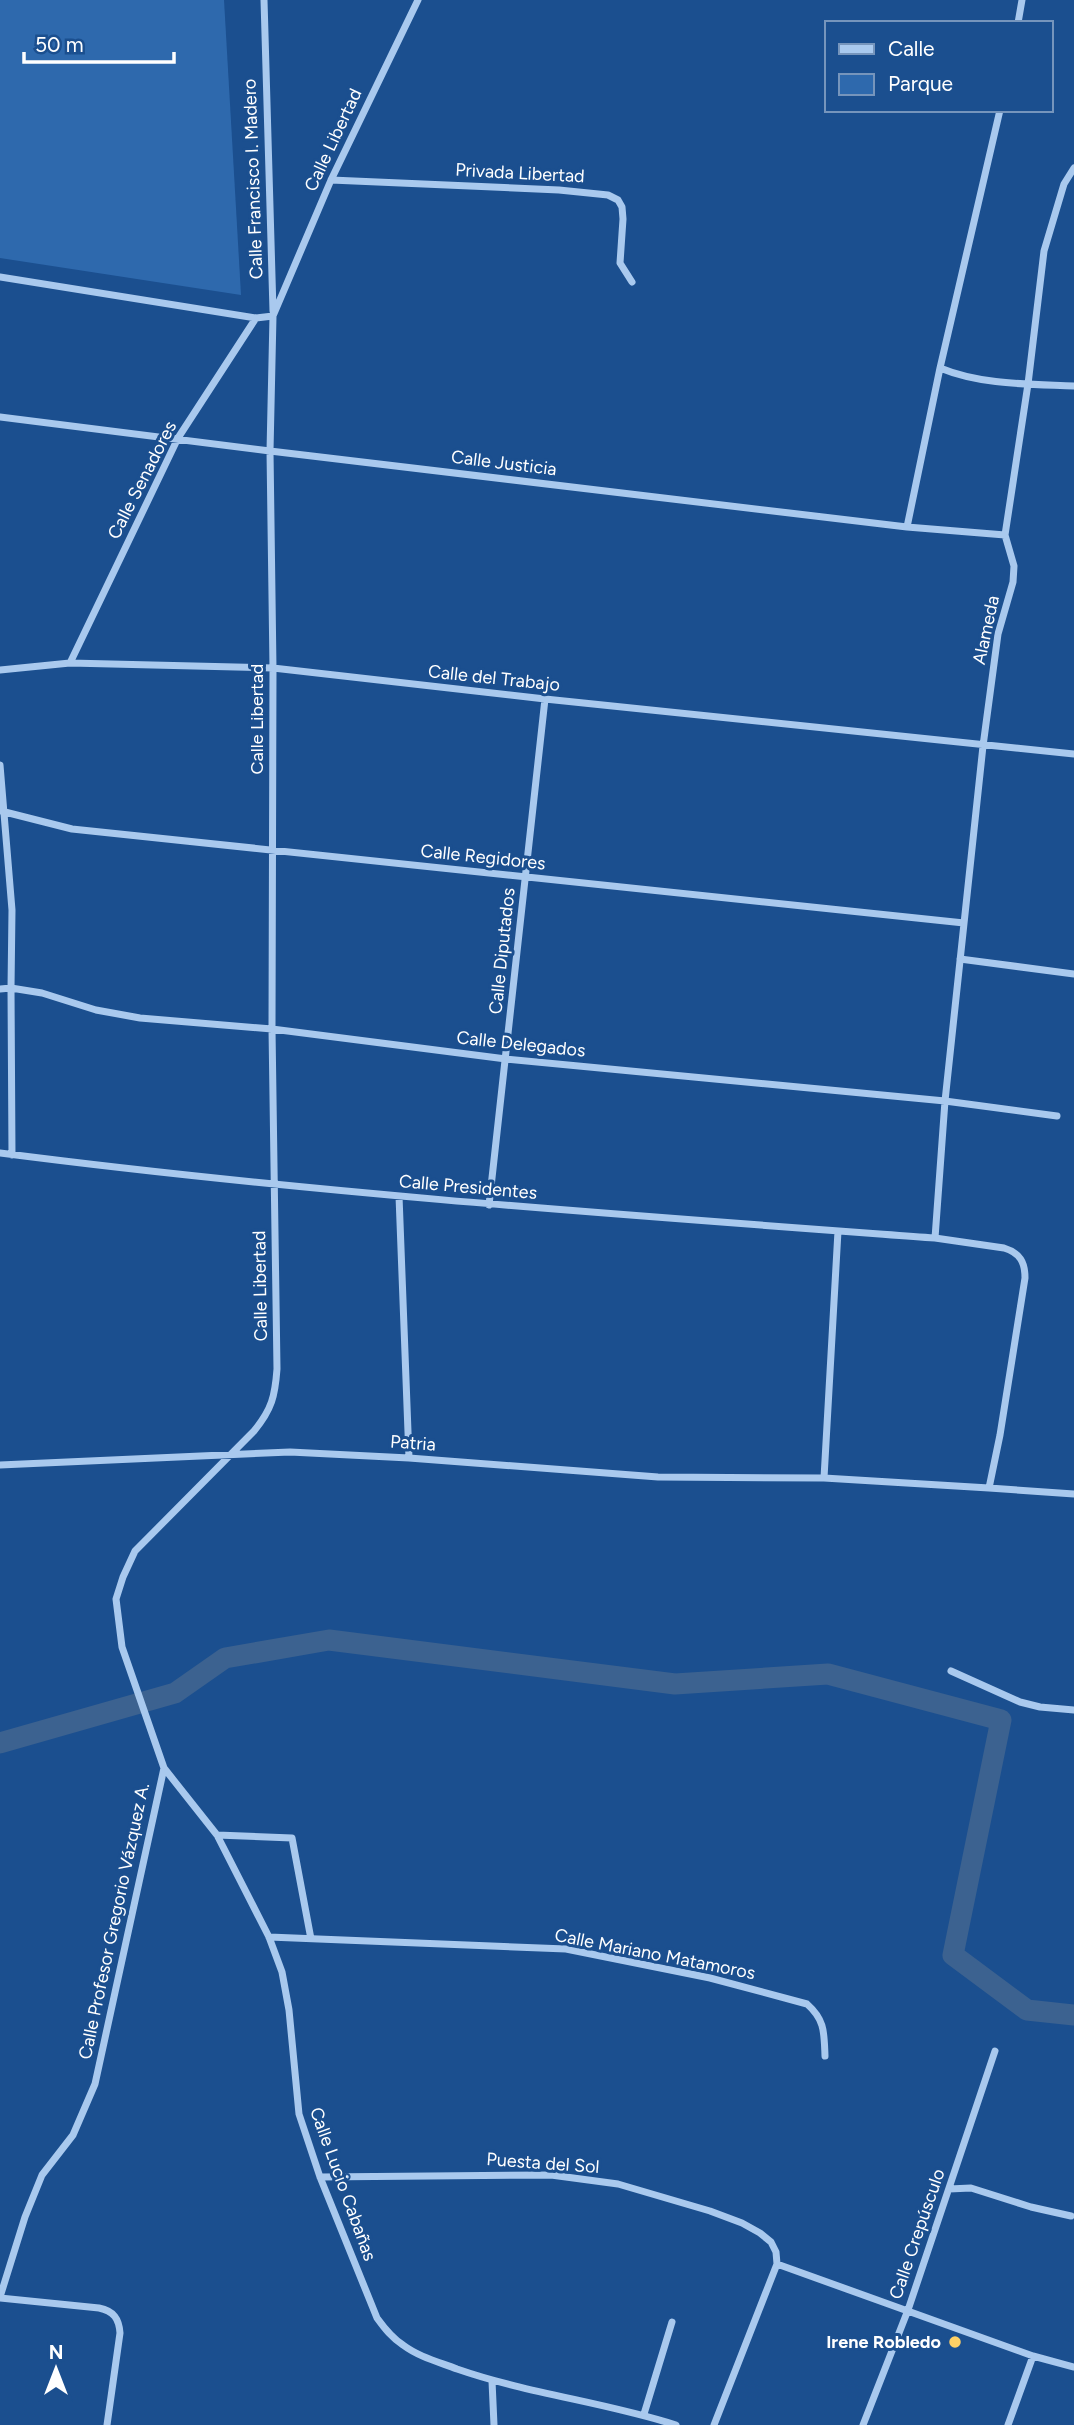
<svg xmlns="http://www.w3.org/2000/svg" width="1074" height="2425" font-family="Figtree,sans-serif">
	<style>
		.green { fill: #2e69ad }
		.lines { fill: none; stroke-linecap: round; stroke-linejoin: round }
		.canal { stroke: #3c6290; stroke-width: 21 }
		.minor { stroke: #a9c9ee; stroke-width: 7 }
		.poi-dot { fill: #ffd166; stroke: #1b4f8f; stroke-width: 2.5 }
		.labels { text-anchor: middle; dominant-baseline: central; stroke-width: 6; stroke-linejoin: round; paint-order: stroke }
		.street-label { font-size: 18px; fill: #fff; stroke: #1b4f8f }
		.poi-label { font-size: 18px; font-weight: bold; fill: #fff; stroke: #1b4f8f; text-anchor: end }
	</style>
	<rect width="100%" height="100%" fill="#1b4f8f"/>
	<!-- green -->
	<path class="green" d="M0,0H224L241,295L0,258Z"/>
	<g class="lines">
		<!-- canal -->
		<path class="canal" d="M0,1743L175,1693L225,1658L329,1640L675,1684L828,1674L1001,1720L953,1955L1027,2010L1074,2015"/>
		<!-- minor -->
		<path class="minor" d="M264,0L273,311
			M1018,23L1022,0
			M1000,110L940,368C981,385 1030,384 1074,386
			M331,180L559,190L608,195L618,200L622,207L623,219L620,263L632,282
			M0,277L256,318L273,316
			M0,417L270,451L907,527L1005,535
			M907,527L940,368
			M70,663L178,438L256,318
			M0,670L70,663L273,668L545,699L1074,754
			M0,765L12,910L11,988L42,993L96,1010L140,1018L272,1029L506,1059L945,1101L1057,1116
			M1,811L72,829L964,923
			M960,959L1074,974
			M0,989L11,988L12,1155
			M0,1153C310,1193 623,1215 935,1238L1004,1248C1020,1253 1025,1262 1025,1278L1000,1435L989,1488L1074,1494
			M399,1196L409,1458
			M489,1205L545,699
			M935,1238L945,1101L983,746L998,634L1013,582L1014,566L1005,535L1028,384L1044,251L1064,184L1074,168
			M0,1465L290,1452L409,1458L658,1477L824,1478L989,1488
			M824,1478L838,1231
			M951,1671L1020,1702L1040,1707L1074,1710
			M164,1768L217,1835L269,1937L282,1972L289,2010L299,2114L320,2177L377,2318C385,2329 392,2338 403,2345C419,2357 439,2362 457,2369C529,2394 604,2402 676,2425
			M217,1835L292,1838L311,1939
			M269,1937L566,1949L710,1978L807,2004C825,2020 824,2032 825,2056
			M320,2177L551,2175L618,2184L710,2211L742,2223L760,2233L771,2242L776,2252L777,2264L714,2425
			M949,2189L971,2188L1031,2207L1071,2216
			M777,2264L1033,2356L1074,2367
			M0,2297L25,2217L42,2175L73,2135L95,2084L164,1768L122,1647L116,1599L123,1577L135,1551L254,1431C272,1409 275,1396 277,1369L272,1029L273,668L270,451L273,316L331,180L418,0
			M0,2298L99,2308C114,2311 119,2319 120,2333L107,2425
			M492,2381L494,2425
			M644,2414L672,2322
			M863,2425L908,2310L995,2051
			M1008,2425L1033,2356"/>
	</g>
	<!-- markers -->
	<circle class="poi-dot" cx="955" cy="2342" r="7"/>
	<g class="labels">
		<!-- street labels -->
		<g class="street-label">
			<text transform="translate(333 140) rotate(-65)">Calle Libertad</text>
			<text transform="translate(520 173) rotate(3)">Privada Libertad</text>
			<text transform="translate(253 179) rotate(-92)">Calle Francisco I. Madero</text>
			<text transform="translate(504 463) rotate(7)">Calle Justicia</text>
			<text transform="translate(142 480) rotate(-63)">Calle Senadores</text>
			<text transform="translate(986 630) rotate(-78)">Alameda</text>
			<text transform="translate(494 678) rotate(6)">Calle del Trabajo</text>
			<text transform="translate(257 719) rotate(-90)">Calle Libertad</text>
			<text transform="translate(483 857) rotate(6)">Calle Regidores</text>
			<text transform="translate(502 951) rotate(-84)">Calle Diputados</text>
			<text transform="translate(521 1044) rotate(6)">Calle Delegados</text>
			<text transform="translate(468 1187) rotate(5)">Calle Presidentes</text>
			<text transform="translate(260 1286) rotate(-91)">Calle Libertad</text>
			<text transform="translate(413 1443) rotate(4)">Patria</text>
			<text transform="translate(114 1921) rotate(-78)">Calle Profesor Gregorio Vázquez A.</text>
			<text transform="translate(655 1954) rotate(11)">Calle Mariano Matamoros</text>
			<text transform="translate(543 2163) rotate(4)">Puesta del Sol</text>
			<text transform="translate(343 2184) rotate(70)">Calle Lucio Cabañas</text>
			<text transform="translate(917 2234) rotate(-71)">Calle Crepúsculo</text>
		</g>
		<!-- poi labels -->
		<g class="poi-label">
			<text x="941" y="2342">Irene Robledo</text>
		</g>
	</g>
	<!-- legend -->
	<rect x="825" y="21" width="228" height="91" fill="#1b4f8f" stroke="#7695bc" stroke-width="2"/>
	<rect x="839" y="44" width="35" height="10" fill="#a9c9ee" stroke="#7695bc" stroke-width="2"/>
	<text x="888" y="56" font-size="21" fill="#ffffff">Calle</text>
	<rect x="839" y="74" width="35" height="21" fill="#2e69ad" stroke="#7695bc" stroke-width="2"/>
	<text x="888" y="91" font-size="21" fill="#ffffff">Parque</text>
	<!-- north arrow -->
	<g transform="translate(56 2369)" stroke="#1b4f8f" stroke-width="5" paint-order="stroke">
	<path d="M0-5L12 26L0 18L-12 26Z" fill="#ffffff"/>
	<text y="-10" font-size="19" font-weight="bold" text-anchor="middle" fill="#ffffff">N</text>
	</g>
	<!-- scale -->
	<path d="M24 52v10h150v-10" fill="none" stroke="#ffffff" stroke-width="3.5"/>
	<text x="35" y="52" font-size="21" fill="#ffffff" stroke="#1b4f8f" stroke-width="5" paint-order="stroke">50 m</text>
</svg>
